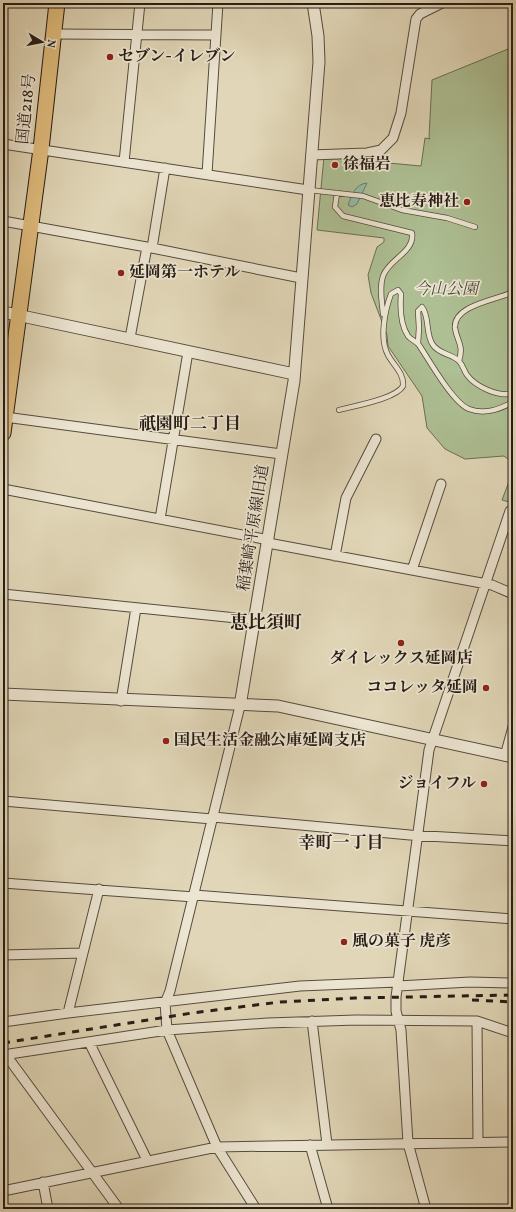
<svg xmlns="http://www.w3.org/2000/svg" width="516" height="1212" font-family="Vollkorn,'Noto Serif JP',serif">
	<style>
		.green { fill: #adbf93; stroke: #6a6e54 }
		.water { fill: #96baa8; stroke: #6a7b6e }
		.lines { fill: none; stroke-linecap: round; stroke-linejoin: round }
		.service-casing { stroke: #564b3e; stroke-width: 6 }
		.minor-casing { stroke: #564b3e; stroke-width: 11 }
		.tertiary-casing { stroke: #564b3e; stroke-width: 13 }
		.trunk-casing { stroke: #271c16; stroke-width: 17 }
		.service { stroke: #ece5d1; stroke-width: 4.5 }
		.minor { stroke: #ece5d1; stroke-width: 9 }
		.tertiary { stroke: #ece5d1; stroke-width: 11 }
		.trunk { stroke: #e0bc7c; stroke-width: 15 }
		.rail { stroke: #271c16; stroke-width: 3; stroke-dasharray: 7 7; stroke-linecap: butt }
		.poi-dot { fill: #8f2418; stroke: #ece5d1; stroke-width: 1.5 }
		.labels { text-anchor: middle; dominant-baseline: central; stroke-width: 3.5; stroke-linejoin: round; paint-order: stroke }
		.poi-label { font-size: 16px; font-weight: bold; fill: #271c16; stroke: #ece5d1; text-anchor: start }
		.street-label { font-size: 16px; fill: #271c16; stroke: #ece5d1 }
		.park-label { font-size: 16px; font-style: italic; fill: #4f4d3c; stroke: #ece5d1 }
		.neighbourhood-label { font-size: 17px; font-weight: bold; fill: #271c16; stroke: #ece5d1 }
		.quarter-label { font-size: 18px; font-weight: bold; fill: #271c16; stroke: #ece5d1 }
	</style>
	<rect width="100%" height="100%" fill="#e1d7b8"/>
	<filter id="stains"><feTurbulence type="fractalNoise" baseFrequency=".005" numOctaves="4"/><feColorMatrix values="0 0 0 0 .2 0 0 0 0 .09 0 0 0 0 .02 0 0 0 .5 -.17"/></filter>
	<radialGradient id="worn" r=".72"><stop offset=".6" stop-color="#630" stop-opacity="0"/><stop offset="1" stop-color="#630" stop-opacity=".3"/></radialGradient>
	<!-- green -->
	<path class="green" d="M513,47V463L504,456L465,459L445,449L427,428L422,396L388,346L387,335L371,293L368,275L377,247L384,242V238L317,230L324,157L421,166L425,138L430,139L429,137L432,80Z
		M513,471V503L502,500Z"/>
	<!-- water -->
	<path class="water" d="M367,183L357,204L352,207L348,205C352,195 355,184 367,183Z"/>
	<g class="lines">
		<defs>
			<path id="service" d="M309,190L363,196L402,210L447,218L475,227
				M337,193L335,207L343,216L412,233C415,252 389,259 383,276C379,288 382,301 383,314
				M418,343L419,328L418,311L422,307C430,317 425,334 433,345C439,354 452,354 459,361C463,365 464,371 467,375C475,386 499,398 513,393
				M459,361C464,344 457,342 455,328C453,305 497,300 513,292
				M339,410C353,406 396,399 403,386C404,373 394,366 388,355C379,339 385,310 391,294L398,290L401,294C400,307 400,324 408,336C411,340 416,341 419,345C429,360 453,403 469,409C485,415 500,409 513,402"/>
			<path id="minor" d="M54,34L216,35
				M3,144L308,190
				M311,155L367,153L381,150L393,138L401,113L416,19L420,14L442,3
				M124,162L140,3
				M207,174L218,3
				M3,221L152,248L301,278
				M152,248L165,168
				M130,338L147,247
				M5,417L281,454
				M3,489L269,540
				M160,519L188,352
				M268,543L492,585L513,594
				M335,556L346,498L376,439
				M412,570L441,484
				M3,594L256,620
				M121,701L136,608
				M240,706L170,991L165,1003L167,1030L217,1147L256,1209
				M505,756L513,727
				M3,801L212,819
				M213,817L410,835L513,841
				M3,883L194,897
				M194,895L513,919
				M3,955L83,953
				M398,986L470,982L513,983
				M68,1013L99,889
				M312,1021L327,1144
				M477,1021L478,1142
				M3,1022L68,1013L300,986L398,982
				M89,1042L147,1160
				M3,1055L167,1030L268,1023L356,1020L477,1021L513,1033
				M6,1055L119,1209
				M310,1145L328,1209
				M43,1182L48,1209
				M3,1191L217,1147L513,1142
				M426,1209L408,1143L401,1030L396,1011V997L429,750L510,511"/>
			<path id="tertiary" d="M3,312L294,374
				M3,694L278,706L513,757
				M240,706L294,381L319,62L318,36L313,3"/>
			<path id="trunk" d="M3,433L41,149L57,3"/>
		</defs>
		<!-- service casing -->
		<use href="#service" class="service-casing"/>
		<!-- minor casing -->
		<use href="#minor" class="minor-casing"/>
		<!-- tertiary casing -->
		<use href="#tertiary" class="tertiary-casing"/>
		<!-- trunk casing -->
		<use href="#trunk" class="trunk-casing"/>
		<!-- service -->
		<use href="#service" class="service"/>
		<!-- minor -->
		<use href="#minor" class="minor"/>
		<!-- tertiary -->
		<use href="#tertiary" class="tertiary"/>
		<!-- trunk -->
		<use href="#trunk" class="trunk"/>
		<!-- rail -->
		<path class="rail" d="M472,1000L513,1002
			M3,1043L192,1013L280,1002L355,998L513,995"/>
	</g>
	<!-- markers -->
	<g class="poi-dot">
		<circle cx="110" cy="57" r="4"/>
		<circle cx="335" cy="165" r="4"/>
		<circle cx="467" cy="202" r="4"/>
		<circle cx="121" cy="273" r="4"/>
		<circle cx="401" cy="643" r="4"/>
		<circle cx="486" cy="688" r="4"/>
		<circle cx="166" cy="741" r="4"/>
		<circle cx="484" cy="784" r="4"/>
		<circle cx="344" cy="942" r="4"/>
	</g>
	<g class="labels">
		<!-- poi labels -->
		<g class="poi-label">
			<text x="118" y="57">セブン-イレブン</text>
			<text x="343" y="165">徐福岩</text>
			<text x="459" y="202" text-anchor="end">恵比寿神社</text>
			<text x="129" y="273">延岡第一ホテル</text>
			<text x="401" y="659" text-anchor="middle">ダイレックス延岡店</text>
			<text x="478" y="688" text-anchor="end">ココレッタ延岡</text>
			<text x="174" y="741">国民生活金融公庫延岡支店</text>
			<text x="476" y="784" text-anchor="end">ジョイフル</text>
			<text x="352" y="942">風の菓子 虎彦</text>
		</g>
		<!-- street labels -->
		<g class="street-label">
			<text transform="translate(27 109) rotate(-84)">国道218号</text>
			<text transform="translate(254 528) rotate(-81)">稲葉崎平原線旧道</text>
		</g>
		<!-- park labels -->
		<g class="park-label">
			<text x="446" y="290">今山公園</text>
		</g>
		<!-- neighbourhood labels -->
		<g class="neighbourhood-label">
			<text x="190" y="424">祇園町二丁目</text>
			<text x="341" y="843">幸町一丁目</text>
		</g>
		<!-- quarter labels -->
		<g class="quarter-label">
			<text x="266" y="623">恵比須町</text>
		</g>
	</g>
	<!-- margin -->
	<rect width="516" height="1212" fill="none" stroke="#e1d7b8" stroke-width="16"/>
	<rect x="4" y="4" width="508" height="1204" fill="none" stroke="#271c16" stroke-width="2"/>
	<rect x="8" y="8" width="500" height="1196" fill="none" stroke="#271c16"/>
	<!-- north arrow -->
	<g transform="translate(42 42) rotate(100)" stroke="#ece5d1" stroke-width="3" paint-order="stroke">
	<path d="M0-3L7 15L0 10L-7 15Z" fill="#271c16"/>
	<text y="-6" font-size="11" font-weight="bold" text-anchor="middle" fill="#271c16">N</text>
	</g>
	<rect width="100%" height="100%" filter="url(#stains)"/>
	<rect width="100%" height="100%" fill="url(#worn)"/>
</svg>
